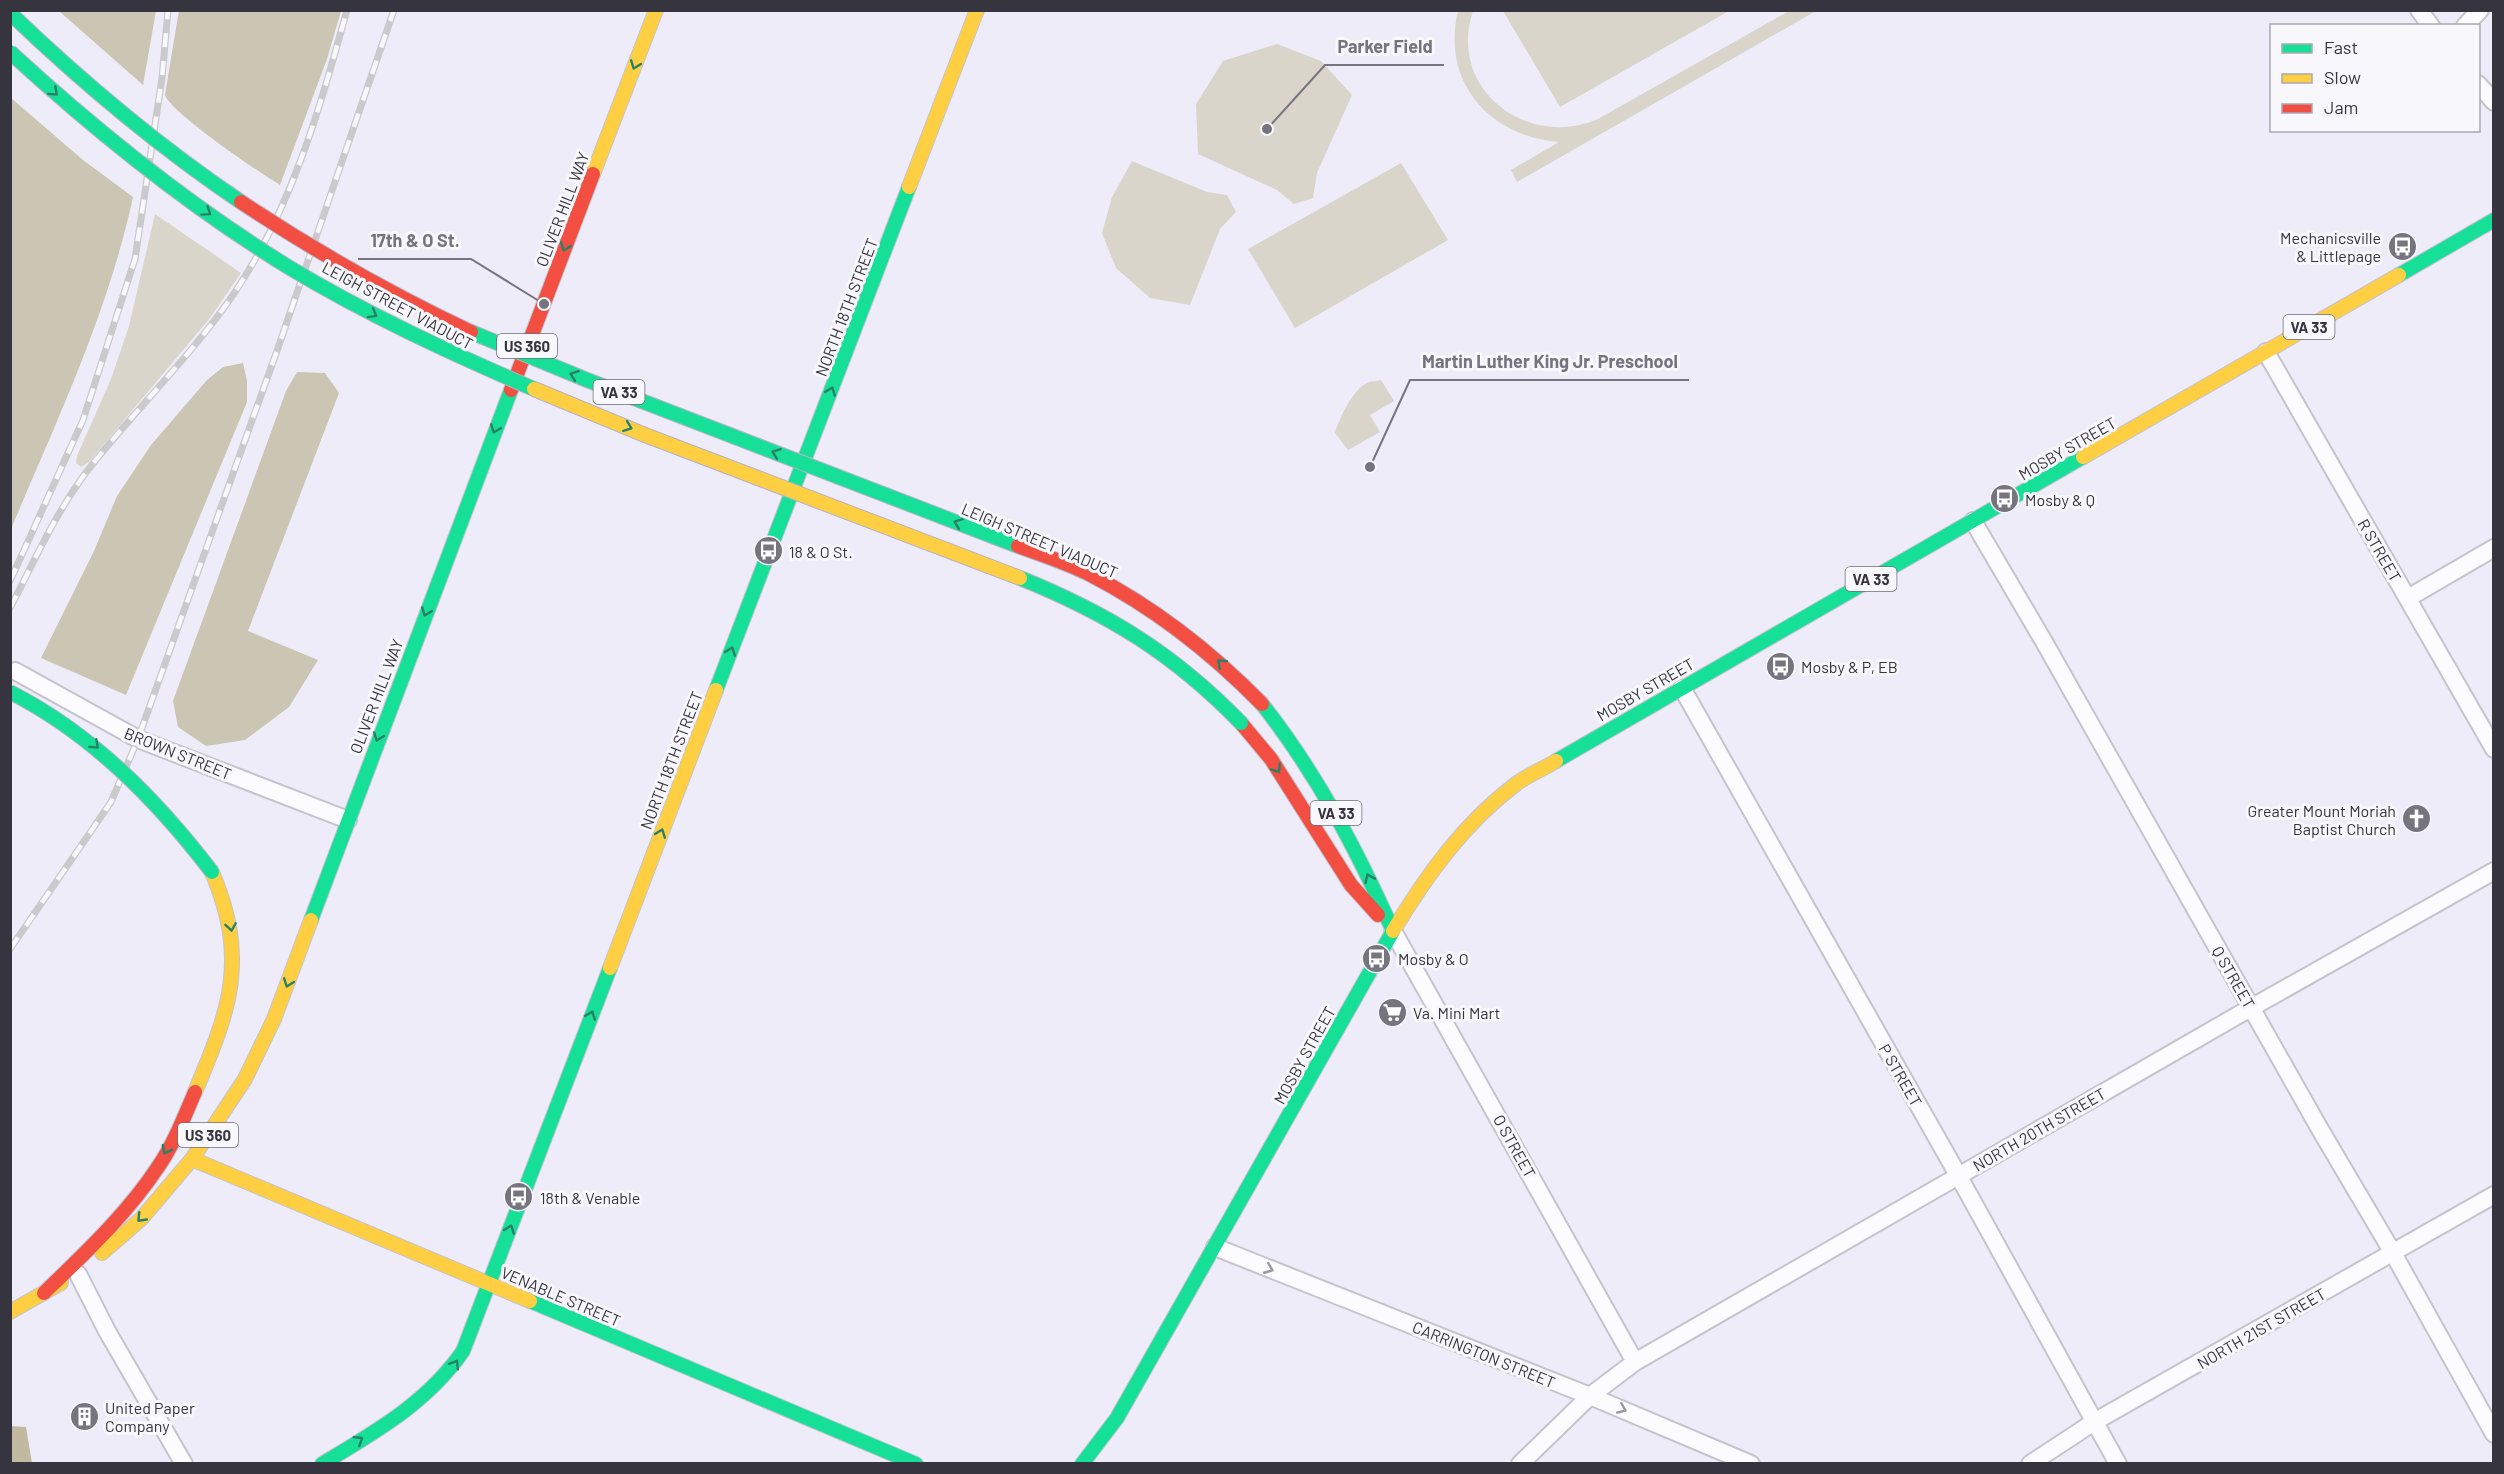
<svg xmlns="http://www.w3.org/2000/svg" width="2504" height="1474" font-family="Barlow,sans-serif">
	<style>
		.green { fill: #d9d5cb }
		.forest { fill: #cbc5b3 }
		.water { fill: #c1baa0 }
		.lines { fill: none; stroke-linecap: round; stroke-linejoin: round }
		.street-casing { stroke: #c5c3cd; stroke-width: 20 }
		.fast-casing { stroke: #c5c3cd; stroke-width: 16 }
		.slow-casing { stroke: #c5c3cd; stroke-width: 16 }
		.jam-casing { stroke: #c5c3cd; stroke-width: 16 }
		.street { stroke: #fcfcfe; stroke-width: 16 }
		.fast { stroke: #16e098; stroke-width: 14 }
		.slow { stroke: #ffcf43; stroke-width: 14 }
		.jam { stroke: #f24e42; stroke-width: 14 }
		.rail-casing { stroke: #cacacd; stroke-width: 7 }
		.rail { stroke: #f7f7fc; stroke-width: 4.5; stroke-dasharray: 14; stroke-linecap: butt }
		.fast-bridge-casing { stroke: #b6b2c5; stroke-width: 16; stroke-linecap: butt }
		.slow-bridge-casing { stroke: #b6b2c5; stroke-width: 16; stroke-linecap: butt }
		.jam-bridge-casing { stroke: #b6b2c5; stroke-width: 16; stroke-linecap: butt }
		.fast-bridge { stroke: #16e098; stroke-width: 14 }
		.slow-bridge { stroke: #ffcf43; stroke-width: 14 }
		.jam-bridge { stroke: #f24e42; stroke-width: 14 }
		.oneway { stroke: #288166 }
		.oneway2 { stroke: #99989e }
		.labels { text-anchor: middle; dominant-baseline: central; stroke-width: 6; stroke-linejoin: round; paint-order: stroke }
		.shield { fill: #f7f7fc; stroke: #706e77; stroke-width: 1.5 }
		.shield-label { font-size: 15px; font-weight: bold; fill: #36343e }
		.street-label { font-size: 16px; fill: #36343e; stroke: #f7f7fc }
		.poi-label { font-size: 16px; fill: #36343e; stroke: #f7f7fc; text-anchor: start }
		.leader { fill: none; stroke: #76747f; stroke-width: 2 }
		.callout-dot { fill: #76747f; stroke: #f7f7fc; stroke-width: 2 }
		.callout-label { font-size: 18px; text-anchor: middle; font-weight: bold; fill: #76747f; stroke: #f7f7fc; stroke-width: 6; stroke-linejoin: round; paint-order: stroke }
	</style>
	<rect width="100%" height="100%" fill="#eeecf8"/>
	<!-- green -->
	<path class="green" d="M1458,11H1473C1447,88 1526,150 1598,119L1789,11H1816L1517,182L1511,170L1559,142C1489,136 1441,82 1458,11Z
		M1503,11H1729L1560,107Z
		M1277,44L1321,61L1352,95L1317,173L1313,198L1294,204L1277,190L1198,154L1196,104L1223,61Z
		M1132,161L1207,192L1227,195L1236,212L1220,229L1190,305L1150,298L1116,268L1102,233L1112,197Z
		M1401,163L1448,240L1295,328L1248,249Z
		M155,214L241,273L210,318L89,462L81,467L76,463L77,456L111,379L129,326Z
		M1381,380L1394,401L1370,415L1380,432L1348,450L1335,433C1339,419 1353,389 1367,383C1371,381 1377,381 1381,380Z"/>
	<!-- forest -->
	<path class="forest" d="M179,10L341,11L327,59L280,185C260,173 171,113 165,95Z
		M59,11H156L143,85Z
		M11,98L83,160L133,197C108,313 57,420 11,529Z
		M243,363L247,381V402L126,695L41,658L94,551L117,496L151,445L207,380L223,367Z
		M297,372L325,373L339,393L248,631L318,660L289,707L245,740L206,746L178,727L173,701L286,391Z"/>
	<!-- water -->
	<path class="water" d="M10,1426L26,1427L32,1463H11Z"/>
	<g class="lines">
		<defs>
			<path id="street" d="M2419,10L2431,26
				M2465,26L2480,10
				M2478,84L2494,102
				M2266,352L2494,749
				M1973,521L2043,640L2321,1131L2393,1253L2494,1434
				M2408,598L2494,548
				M15,671L138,739L348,820
				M1682,688L1958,1175L2118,1464
				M1393,931L1635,1362
				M1215,1247L1590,1396L1751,1464
				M78,1274L107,1331L184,1464
				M1520,1464L1590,1396L1635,1362L2233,1018L2494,871
				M2030,1464L2094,1422L2494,1195"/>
			<path id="fast" d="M2399,275L2494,220
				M716,690L909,187
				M1262,704C1317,774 1357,850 1393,931
				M1556,761L2083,457
				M311,920L511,390
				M530,1301L916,1464
				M322,1464C375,1432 427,1403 463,1351L610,968
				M1082,1464L1117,1418L1393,931"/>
			<path id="slow" d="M593,174L656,10
				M909,187L977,10
				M2083,457L2399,275
				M1393,931C1426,876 1464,823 1516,784C1528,775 1543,769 1556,761
				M610,968L716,690
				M195,1092C230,1009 249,960 212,872
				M192,1159L530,1301
				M102,1253L141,1219L192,1159L245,1079L274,1019L311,920
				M10,1312L61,1283"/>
			<path id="jam" d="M511,390L593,174
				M1241,723L1271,759L1351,885L1378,915
				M44,1293C84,1254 127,1214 158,1167C174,1144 184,1117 195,1092"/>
		</defs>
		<!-- street casing -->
		<use href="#street" class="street-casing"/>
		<!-- fast casing -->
		<use href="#fast" class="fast-casing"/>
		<!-- slow casing -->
		<use href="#slow" class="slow-casing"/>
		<!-- jam casing -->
		<use href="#jam" class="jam-casing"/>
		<!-- street -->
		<use href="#street" class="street"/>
		<!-- fast -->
		<use href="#fast" class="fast"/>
		<!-- slow -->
		<use href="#slow" class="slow"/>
		<!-- jam -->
		<use href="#jam" class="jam"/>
		<defs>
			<path id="rail" d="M10,581L83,420L135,259L162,78L168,10
				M10,608C35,560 57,509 91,466C137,408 191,356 233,295C292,208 319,111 347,10
				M10,949L111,802L138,739L278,348L394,10"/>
		</defs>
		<!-- rail casing -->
		<use href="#rail" class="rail-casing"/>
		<!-- rail -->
		<use href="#rail" class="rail"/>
		<defs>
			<path id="fast-bridge" d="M10,13C82,82 158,146 241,202
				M10,52C97,132 189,206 290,268C368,315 451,353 534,389
				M471,332L587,380L1018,546
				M1020,578C1109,614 1174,654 1241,723
				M10,692C92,734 156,799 212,872"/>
			<path id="slow-bridge" d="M534,389L645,435L1020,578"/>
			<path id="jam-bridge" d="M241,202C315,251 392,295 471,332
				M1018,546C1042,555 1068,563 1091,575C1155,608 1212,653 1262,704"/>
		</defs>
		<!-- fast-bridge casing -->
		<use href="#fast-bridge" class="fast-bridge-casing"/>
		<!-- slow-bridge casing -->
		<use href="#slow-bridge" class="slow-bridge-casing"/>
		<!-- jam-bridge casing -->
		<use href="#jam-bridge" class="jam-bridge-casing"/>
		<!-- fast-bridge -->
		<use href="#fast-bridge" class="fast-bridge"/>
		<!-- slow-bridge -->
		<use href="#slow-bridge" class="slow-bridge"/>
		<!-- jam-bridge -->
		<use href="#jam-bridge" class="jam-bridge"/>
	</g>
	<!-- one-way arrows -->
	<defs><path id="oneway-chevron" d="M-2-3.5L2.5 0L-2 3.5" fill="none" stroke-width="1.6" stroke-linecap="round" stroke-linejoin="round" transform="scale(1.5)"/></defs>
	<g class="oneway">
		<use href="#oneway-chevron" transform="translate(635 65) rotate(111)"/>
		<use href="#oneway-chevron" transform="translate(54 92) rotate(42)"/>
		<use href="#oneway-chevron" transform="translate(207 212) rotate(35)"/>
		<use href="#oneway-chevron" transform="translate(565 247) rotate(111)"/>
		<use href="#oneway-chevron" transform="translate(373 314) rotate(29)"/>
		<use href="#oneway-chevron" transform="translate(574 375) rotate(-159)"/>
		<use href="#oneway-chevron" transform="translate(831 391) rotate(-69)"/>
		<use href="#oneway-chevron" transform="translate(628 427) rotate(21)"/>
		<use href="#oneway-chevron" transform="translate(495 429) rotate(111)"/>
		<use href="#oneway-chevron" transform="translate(776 453) rotate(-159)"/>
		<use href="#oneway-chevron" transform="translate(958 523) rotate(-159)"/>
		<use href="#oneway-chevron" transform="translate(426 612) rotate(111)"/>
		<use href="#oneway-chevron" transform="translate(731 651) rotate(-69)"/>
		<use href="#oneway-chevron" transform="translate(1221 663) rotate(-138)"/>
		<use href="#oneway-chevron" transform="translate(378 737) rotate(110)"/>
		<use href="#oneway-chevron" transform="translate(95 745) rotate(42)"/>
		<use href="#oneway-chevron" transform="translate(1277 769) rotate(56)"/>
		<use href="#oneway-chevron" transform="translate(661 833) rotate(-69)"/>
		<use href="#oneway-chevron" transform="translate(1369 878) rotate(-114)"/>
		<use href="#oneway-chevron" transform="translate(231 927) rotate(81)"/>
		<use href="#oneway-chevron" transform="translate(288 983) rotate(111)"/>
		<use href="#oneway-chevron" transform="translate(591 1015) rotate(-69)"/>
		<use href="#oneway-chevron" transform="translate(166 1150) rotate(118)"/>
		<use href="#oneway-chevron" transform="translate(141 1218) rotate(134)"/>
		<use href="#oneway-chevron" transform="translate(510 1229) rotate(-69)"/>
		<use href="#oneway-chevron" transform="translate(455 1364) rotate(-58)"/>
		<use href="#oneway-chevron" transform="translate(359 1440) rotate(-32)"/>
	</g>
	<g class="oneway2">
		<use href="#oneway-chevron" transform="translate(1269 1269) rotate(22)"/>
		<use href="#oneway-chevron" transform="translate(1622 1409) rotate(23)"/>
	</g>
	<!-- icons -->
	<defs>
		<symbol id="bus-disc" viewBox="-11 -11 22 22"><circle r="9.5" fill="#76747f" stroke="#f7f7fc"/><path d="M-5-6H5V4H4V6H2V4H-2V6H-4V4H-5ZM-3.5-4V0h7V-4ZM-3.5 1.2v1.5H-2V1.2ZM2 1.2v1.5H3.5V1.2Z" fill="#fff"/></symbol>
		<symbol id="church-disc" viewBox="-11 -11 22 22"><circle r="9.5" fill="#76747f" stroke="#f7f7fc"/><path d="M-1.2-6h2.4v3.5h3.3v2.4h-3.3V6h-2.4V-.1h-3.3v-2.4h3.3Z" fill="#fff"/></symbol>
		<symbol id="supermarket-disc" viewBox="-11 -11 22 22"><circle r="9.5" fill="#76747f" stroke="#f7f7fc"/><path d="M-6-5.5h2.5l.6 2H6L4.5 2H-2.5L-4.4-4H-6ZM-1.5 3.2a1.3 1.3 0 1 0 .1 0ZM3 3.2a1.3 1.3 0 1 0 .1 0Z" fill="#fff"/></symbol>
		<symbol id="building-disc" viewBox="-11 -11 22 22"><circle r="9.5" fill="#76747f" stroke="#f7f7fc"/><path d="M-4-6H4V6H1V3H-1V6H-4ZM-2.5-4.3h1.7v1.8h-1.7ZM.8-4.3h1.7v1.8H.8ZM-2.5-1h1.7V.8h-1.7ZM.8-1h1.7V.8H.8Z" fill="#fff"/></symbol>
	</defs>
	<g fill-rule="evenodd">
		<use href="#bus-disc" x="2386" y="230" width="33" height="33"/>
		<use href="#bus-disc" x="1988" y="482" width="33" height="33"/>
		<use href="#bus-disc" x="752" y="534" width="33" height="33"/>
		<use href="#bus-disc" x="1764" y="650" width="33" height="33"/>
		<use href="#church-disc" x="2400" y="802" width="33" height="33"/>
		<use href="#bus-disc" x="1360" y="942" width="33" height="33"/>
		<use href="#supermarket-disc" x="1376" y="996" width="33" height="33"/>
		<use href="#bus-disc" x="502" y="1180" width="33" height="33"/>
		<use href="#building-disc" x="68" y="1400" width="33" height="33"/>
	</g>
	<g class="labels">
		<!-- shield labels -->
		<g class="shield">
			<rect x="2283.5" y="315" width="51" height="24" rx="4.5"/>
			<rect x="497" y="334" width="60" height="24" rx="4.5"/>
			<rect x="593.5" y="380" width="51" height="24" rx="4.5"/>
			<rect x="1845.5" y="567" width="51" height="24" rx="4.5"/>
			<rect x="1310.5" y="801" width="51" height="24" rx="4.5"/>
			<rect x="178" y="1123" width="60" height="24" rx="4.5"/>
		</g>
		<g class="shield-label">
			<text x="2309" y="327">VA 33</text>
			<text x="527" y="346">US 360</text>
			<text x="619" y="392">VA 33</text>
			<text x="1871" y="579">VA 33</text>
			<text x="1336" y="813">VA 33</text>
			<text x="208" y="1135">US 360</text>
		</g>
		<!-- street labels -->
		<g class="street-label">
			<text transform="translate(562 209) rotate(-69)">OLIVER HILL WAY</text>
			<text transform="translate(398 305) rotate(28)">LEIGH STREET VIADUCT</text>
			<text transform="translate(846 307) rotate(-69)">NORTH 18TH STREET</text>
			<text transform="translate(2067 448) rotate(-30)">MOSBY STREET</text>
			<text transform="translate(1040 540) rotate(23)">LEIGH STREET VIADUCT</text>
			<text transform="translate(2380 550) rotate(60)">R STREET</text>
			<text transform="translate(1645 689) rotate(-30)">MOSBY STREET</text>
			<text transform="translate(376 696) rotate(-69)">OLIVER HILL WAY</text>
			<text transform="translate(178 753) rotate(22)">BROWN STREET</text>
			<text transform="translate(671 760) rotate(-69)">NORTH 18TH STREET</text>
			<text transform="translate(2234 977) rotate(60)">Q STREET</text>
			<text transform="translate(1304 1055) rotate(-61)">MOSBY STREET</text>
			<text transform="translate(1901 1075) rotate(60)">P STREET</text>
			<text transform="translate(2039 1129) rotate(-30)">NORTH 20TH STREET</text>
			<text transform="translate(1515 1146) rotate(61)">O STREET</text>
			<text transform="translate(561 1296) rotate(23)">VENABLE STREET</text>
			<text transform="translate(2261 1328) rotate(-30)">NORTH 21ST STREET</text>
			<text transform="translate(1484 1354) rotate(22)">CARRINGTON STREET</text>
		</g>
		<!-- poi labels -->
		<g class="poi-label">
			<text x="2381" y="237" text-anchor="end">Mechanicsville<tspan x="2381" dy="18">&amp; Littlepage</tspan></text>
			<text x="2025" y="499">Mosby &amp; Q</text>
			<text x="789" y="551">18 &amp; O St.</text>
			<text x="1801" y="666">Mosby &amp; P, EB</text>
			<text x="2396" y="810" text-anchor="end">Greater Mount Moriah<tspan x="2396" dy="18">Baptist Church</tspan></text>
			<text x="1398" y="958">Mosby &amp; O</text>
			<text x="1413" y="1012">Va. Mini Mart</text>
			<text x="540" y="1197">18th &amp; Venable</text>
			<text x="105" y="1407">United Paper<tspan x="105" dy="18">Company</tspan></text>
		</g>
	</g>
	<!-- callouts -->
	<path class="leader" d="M1267 129L1325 65H1444M544 304L471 259H358M1370 467L1410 380H1689"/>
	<g class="callout-dot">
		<circle cx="1267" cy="129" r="6"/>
		<circle cx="544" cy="304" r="6"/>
		<circle cx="1370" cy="467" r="6"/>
	</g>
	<g class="callout-label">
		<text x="1385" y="53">Parker Field</text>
		<text x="415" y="247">17th &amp; O St.</text>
		<text x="1550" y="368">Martin Luther King Jr. Preschool</text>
	</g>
	<!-- border -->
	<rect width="2504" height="1474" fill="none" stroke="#36343e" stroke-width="24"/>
	<!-- legend -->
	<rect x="2270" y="24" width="210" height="108" fill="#f7f7fc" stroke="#aaa9b0" stroke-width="1.5"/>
	<rect x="2282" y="44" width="30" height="9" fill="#16e098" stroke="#aaa9b0" stroke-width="1.5"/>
	<text x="2324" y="54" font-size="18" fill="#36343e">Fast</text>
	<rect x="2282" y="74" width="30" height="9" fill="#ffcf43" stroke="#aaa9b0" stroke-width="1.5"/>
	<text x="2324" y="84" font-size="18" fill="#36343e">Slow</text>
	<rect x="2282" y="104" width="30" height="9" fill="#f24e42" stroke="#aaa9b0" stroke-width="1.5"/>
	<text x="2324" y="114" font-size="18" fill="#36343e">Jam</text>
</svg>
